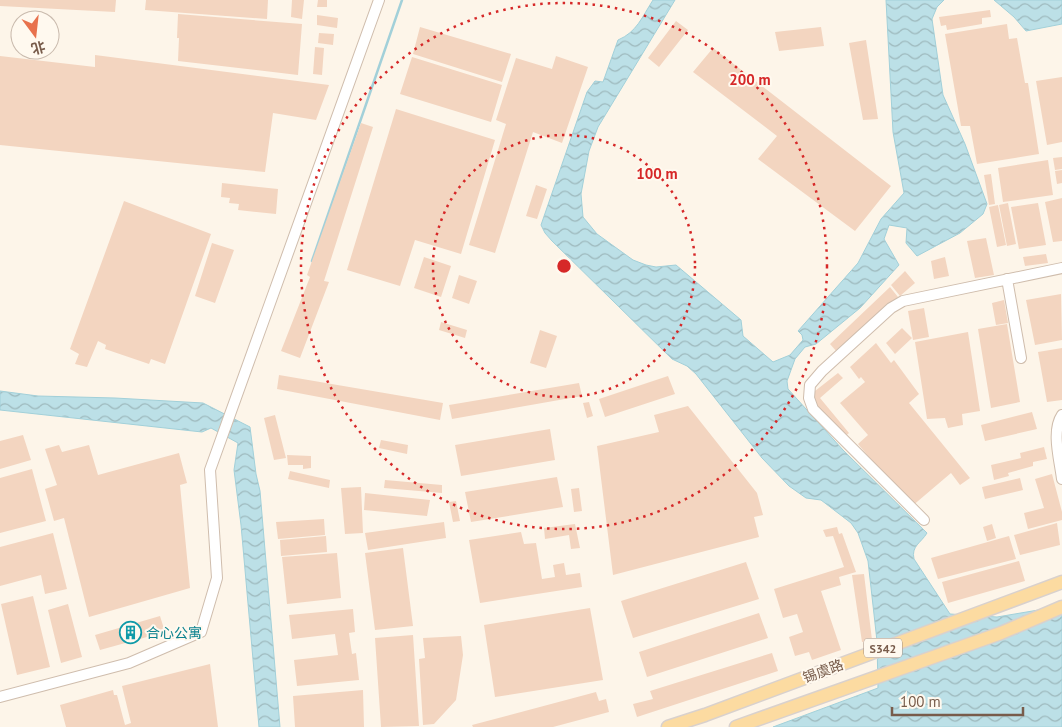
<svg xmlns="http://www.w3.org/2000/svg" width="1062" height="727" font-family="'PT Sans','Noto Sans SC',sans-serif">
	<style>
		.water { fill: url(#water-waves); stroke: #a2d0d9 }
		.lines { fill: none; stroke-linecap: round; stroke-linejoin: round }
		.stream { stroke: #a2d0d9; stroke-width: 2.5 }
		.building { fill: #f3d5c0 }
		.minor-casing { stroke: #cfbdad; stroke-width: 12 }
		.major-casing { stroke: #d9d1cd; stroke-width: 15 }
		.minor { stroke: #fff; stroke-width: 10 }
		.major { stroke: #fcdba1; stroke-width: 12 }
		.ring { fill: none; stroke: #d62828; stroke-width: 2.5; stroke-dasharray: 2.5 5 }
		.labels { text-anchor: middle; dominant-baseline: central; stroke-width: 4; stroke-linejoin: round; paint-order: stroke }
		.shield { fill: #fff9ef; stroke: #a08b7c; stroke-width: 1 }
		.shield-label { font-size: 12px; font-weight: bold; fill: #785c4b }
		.culture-label { font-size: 14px; fill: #0d838f; stroke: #fff9ef; text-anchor: start }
		.street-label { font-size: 14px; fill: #785c4b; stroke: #fff9ef }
		.centre { fill: #d62828; stroke: #fff9ef; stroke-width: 2.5 }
		.ring-label { font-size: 15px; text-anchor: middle; font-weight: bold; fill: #d62828; stroke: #fff9ef; stroke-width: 4; stroke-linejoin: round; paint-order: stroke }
	</style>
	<defs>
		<pattern id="water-waves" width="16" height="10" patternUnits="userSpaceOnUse" patternTransform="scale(1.25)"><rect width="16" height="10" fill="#bce0e7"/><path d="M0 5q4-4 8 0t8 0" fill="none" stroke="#9eb9bd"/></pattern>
	</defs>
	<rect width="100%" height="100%" fill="#fdf5e9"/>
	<!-- water -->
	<path class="water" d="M653,0H675L598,127L589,151L581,194L583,217L597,234L633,260L646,265L656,267L676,265L741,320L743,336L773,362L790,355L803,340L802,335L798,331L858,263L881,219L904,193L893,132L886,0H944L937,7L932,19L943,95L965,144L987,204L983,214L960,233L917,256L906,243L907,228L889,225L884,239L899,265L860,308L816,344L805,347L795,359L787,381L788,389L843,450L927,533C921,543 911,546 914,559L950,614L997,617L1062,606V727H773L878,688L877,641L868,561L858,533L851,523L821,500L806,498L789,486L762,458L696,374L687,366L672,359L552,241L545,233L541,225L587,92L595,81L603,82L618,40C637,32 642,17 653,0Z
		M994,0H1062V24L1026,31L1014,17Z
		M0,391L38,396L115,398L203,403L250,427L256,474L260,491L280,727H259L241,525L234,470L238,443L211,428L202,432L0,410Z"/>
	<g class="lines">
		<!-- stream -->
		<path class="stream" d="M312,261L402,0"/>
	</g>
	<!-- building -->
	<path class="building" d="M0,0H116L115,12L0,6Z
		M146,0H268L267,19L145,10Z
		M292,0H304L302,19L291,17Z
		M318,0H327V7H317Z
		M990,10L991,17L982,18V24L947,30L946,25L941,26L939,17Z
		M178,14L302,24L298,75L178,61L179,38H177Z
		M317,15L338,18L337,28L317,25Z
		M676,21L688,30L659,67L648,58Z
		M1007,24L1009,39L1017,38L1025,83H1028L1039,154L977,164L970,126H961L945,34Z
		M420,27L511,54L502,82L413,54Z
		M821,27L824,46L779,51L775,32Z
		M319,33L334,34L333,45L318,43Z
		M866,40L878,119L863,120L849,43Z
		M315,47L324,48L322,75L313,74Z
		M713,48L891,186L855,231L758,159L777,136L693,72Z
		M95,55L329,85L316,120L273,113L265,172L0,145V56L95,67Z
		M556,56L588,67L562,143L533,132L495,253L469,245L506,124L496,120L516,58L552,69Z
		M412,57L502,85L491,122L400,94Z
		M1062,77V142L1047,145L1036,81Z
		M396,109L495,140L461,254L415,240L400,286L347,270Z
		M361,123L373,127L324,281L329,282L300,358L281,351L310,277L307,275Z
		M1062,157V169L1055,170L1053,158Z
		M1048,160L1053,195L1003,202L998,168Z
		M1062,170V183L1057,184L1055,171Z
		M991,174L995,204L989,205L984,175Z
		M222,183L278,189L276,214L238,210L239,204L229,203L230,198L221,197Z
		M536,185L547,189L537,219L526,216Z
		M1062,198V241L1053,242L1045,202Z
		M124,201L211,234L165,364L151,359L149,364L105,349L106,345L98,341L87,367L75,364L79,354L70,349Z
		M1008,203L1016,244L1007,246L999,205Z
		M1038,203L1046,245L1019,249L1011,207Z
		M998,205L1006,245L997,247L989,207Z
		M986,238L994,275L975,278L967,241Z
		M212,243L234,250L215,303L195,296Z
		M1046,254L1048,263L1025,266L1023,257Z
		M424,257L451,266L441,297L414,288Z
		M945,257L949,276L934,279L931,261Z
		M905,271L915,283L900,296L891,285Z
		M459,275L477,281L469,304L452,298Z
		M890,287L898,297L837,352L830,344Z
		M1061,294L1062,340L1035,345L1026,300Z
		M1004,300L1008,323L996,325L992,303Z
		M924,308L929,337L913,340L908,311Z
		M441,322L467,330L465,338L439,330Z
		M1007,324L1020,402L991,408L978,329Z
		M902,328L912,338L895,354L886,343Z
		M540,330L557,336L546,368L530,363Z
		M968,332L980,411L962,414L963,425L948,428L945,418L927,419L915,342Z
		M876,343L891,363L894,360L919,394L909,403L970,478L960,485L951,473L911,507L858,444L868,435L840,403L865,382L861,377L859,379L850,367Z
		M1062,348V400L1047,402L1038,352Z
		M838,373L843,378L820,398L849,433L842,439L813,406L815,391Z
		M279,375L443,403L440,420L277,389Z
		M668,376L675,394L605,417L599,399Z
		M579,383L582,396L452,419L449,405Z
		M589,402L593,416L587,418L583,403Z
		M688,406L757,493L763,515L754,517L759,537L613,575L597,446L659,432L654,415Z
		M1032,412L1037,429L985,441L981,425Z
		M275,415L286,458L274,460L264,418Z
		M550,429L555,460L461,476L455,445Z
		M23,435L31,460L0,469V441Z
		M381,440L408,445L407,454L379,448Z
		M59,445L62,452L89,445L98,475L179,453L187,483L180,485L190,588L89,617L64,518L54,521L45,489L57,485L45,449Z
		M1044,447L1047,459L1033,462V466L1008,473L1009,476L994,480L991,465L1021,458L1020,453Z
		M287,455L311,456V468L303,469V465H288Z
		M32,469L46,521L0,533V478Z
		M290,471L330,480L329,488L288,479Z
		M1052,474L1062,512V520L1028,529L1024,513L1044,508L1035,479Z
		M557,477L563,507L471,522L465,492Z
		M1020,478L1023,490L985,499L982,487Z
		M385,480L442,485V493L384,488Z
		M361,487L363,533L345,534L341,488Z
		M579,488L582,511L574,512L571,489Z
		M365,493L430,500L427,516L364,510Z
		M456,501L460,521L453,522L449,502Z
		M324,519L325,535L278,539L276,522Z
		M444,522L446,538L368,550L365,533Z
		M1057,523L1060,545L1020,555L1014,535Z
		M575,524L580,548L571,549L569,535L545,539L544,528Z
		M992,524L996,538L987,541L983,527Z
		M837,527L839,534L842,533L856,572L839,577L841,585L821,591L841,650L812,660L809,652L795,656L789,637L803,632L797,614L783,618L774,589L844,567L833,536L826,537L823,530Z
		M521,532L524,544L536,543L542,579L555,577L553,565L564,563L566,575L580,573L582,587L480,603L469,540Z
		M53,533L67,589L45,594L41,575L0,586V547Z
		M326,536L327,552L281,556L280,540Z
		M1009,536L1016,559L938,579L931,558Z
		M403,548L413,626L375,630L365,553Z
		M337,553L341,598L287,604L282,557Z
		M1019,561L1025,581L948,603L942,582Z
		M746,562L759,599L633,638L621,601Z
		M864,574L872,640L862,642L852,575Z
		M33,596L50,667L17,675L1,604Z
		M68,604L82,657L61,663L48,610Z
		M590,608L603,680L495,697L484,625Z
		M353,609L355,632L349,633L352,654L356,653L359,680L297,686L294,660L338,655L335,634L292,639L289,615Z
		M759,613L768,638L647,677L639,652Z
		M160,616L165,632L100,650L95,635Z
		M413,635L419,726L381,727L375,638Z
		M461,636L463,655L456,700L434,724L423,725L419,659L425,658L423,638Z
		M772,653L778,671L637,717L633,704L653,699L650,691Z
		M210,664L218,727H66L60,705L113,690L114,695H117L125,725L131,723L122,686Z
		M363,690L364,727H295L293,696Z
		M596,692L599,701L606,699L609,712L553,727H473L472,725Z"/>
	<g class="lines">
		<defs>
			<path id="minor" d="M1007,279L1021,358
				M1062,415C1051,431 1060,461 1062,479
				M924,520L813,409L809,398L810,385L822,371L891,308L903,301L1062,268
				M0,697L129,663L201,632L217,578L210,470L379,0"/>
			<path id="major" d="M668,727L705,715L1062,582
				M736,727L1001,633L1062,607"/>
		</defs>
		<!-- minor casing -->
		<use href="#minor" class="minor-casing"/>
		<!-- major casing -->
		<use href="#major" class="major-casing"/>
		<!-- minor -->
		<use href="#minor" class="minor"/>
		<!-- major -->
		<use href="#major" class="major"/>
	</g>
	<!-- distance rings -->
	<g class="ring">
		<circle cx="564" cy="266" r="131"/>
		<circle cx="564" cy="266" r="263"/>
	</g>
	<!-- icons -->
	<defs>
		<symbol id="building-ring" viewBox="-11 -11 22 22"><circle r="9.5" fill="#fff9ef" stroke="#0f9aa8" stroke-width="1.5"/><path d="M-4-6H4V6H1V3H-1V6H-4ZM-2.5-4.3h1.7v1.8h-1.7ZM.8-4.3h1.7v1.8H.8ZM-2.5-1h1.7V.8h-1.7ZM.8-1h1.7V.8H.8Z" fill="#0f9aa8"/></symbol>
	</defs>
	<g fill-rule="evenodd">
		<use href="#building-ring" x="118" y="620" width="25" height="25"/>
	</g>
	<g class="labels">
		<!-- shield labels -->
		<rect class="shield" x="864" y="638.5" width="38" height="19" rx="4"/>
		<g class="shield-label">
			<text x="883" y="648">S342</text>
		</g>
		<!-- culture labels -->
		<g class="culture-label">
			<text x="146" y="633">合心公寓</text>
		</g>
		<!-- street labels -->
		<g class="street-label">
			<text transform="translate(823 671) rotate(-20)">锡虞路</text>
		</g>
	</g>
	<circle cx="564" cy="266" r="8" class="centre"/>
	<g class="ring-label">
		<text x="750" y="85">200 m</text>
		<text x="657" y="179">100 m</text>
	</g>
	<!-- north arrow -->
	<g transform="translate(35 35) rotate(165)"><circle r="24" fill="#fff9ef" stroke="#c9baad"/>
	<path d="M0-4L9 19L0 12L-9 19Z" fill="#e8724d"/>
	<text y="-8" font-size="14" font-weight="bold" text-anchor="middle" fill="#785c4b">北</text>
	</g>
	<!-- scale -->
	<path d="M892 707v8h131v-8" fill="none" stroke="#785c4b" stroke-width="2.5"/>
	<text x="900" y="707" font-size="15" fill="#785c4b" stroke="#fff9ef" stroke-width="4" paint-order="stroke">100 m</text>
</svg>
